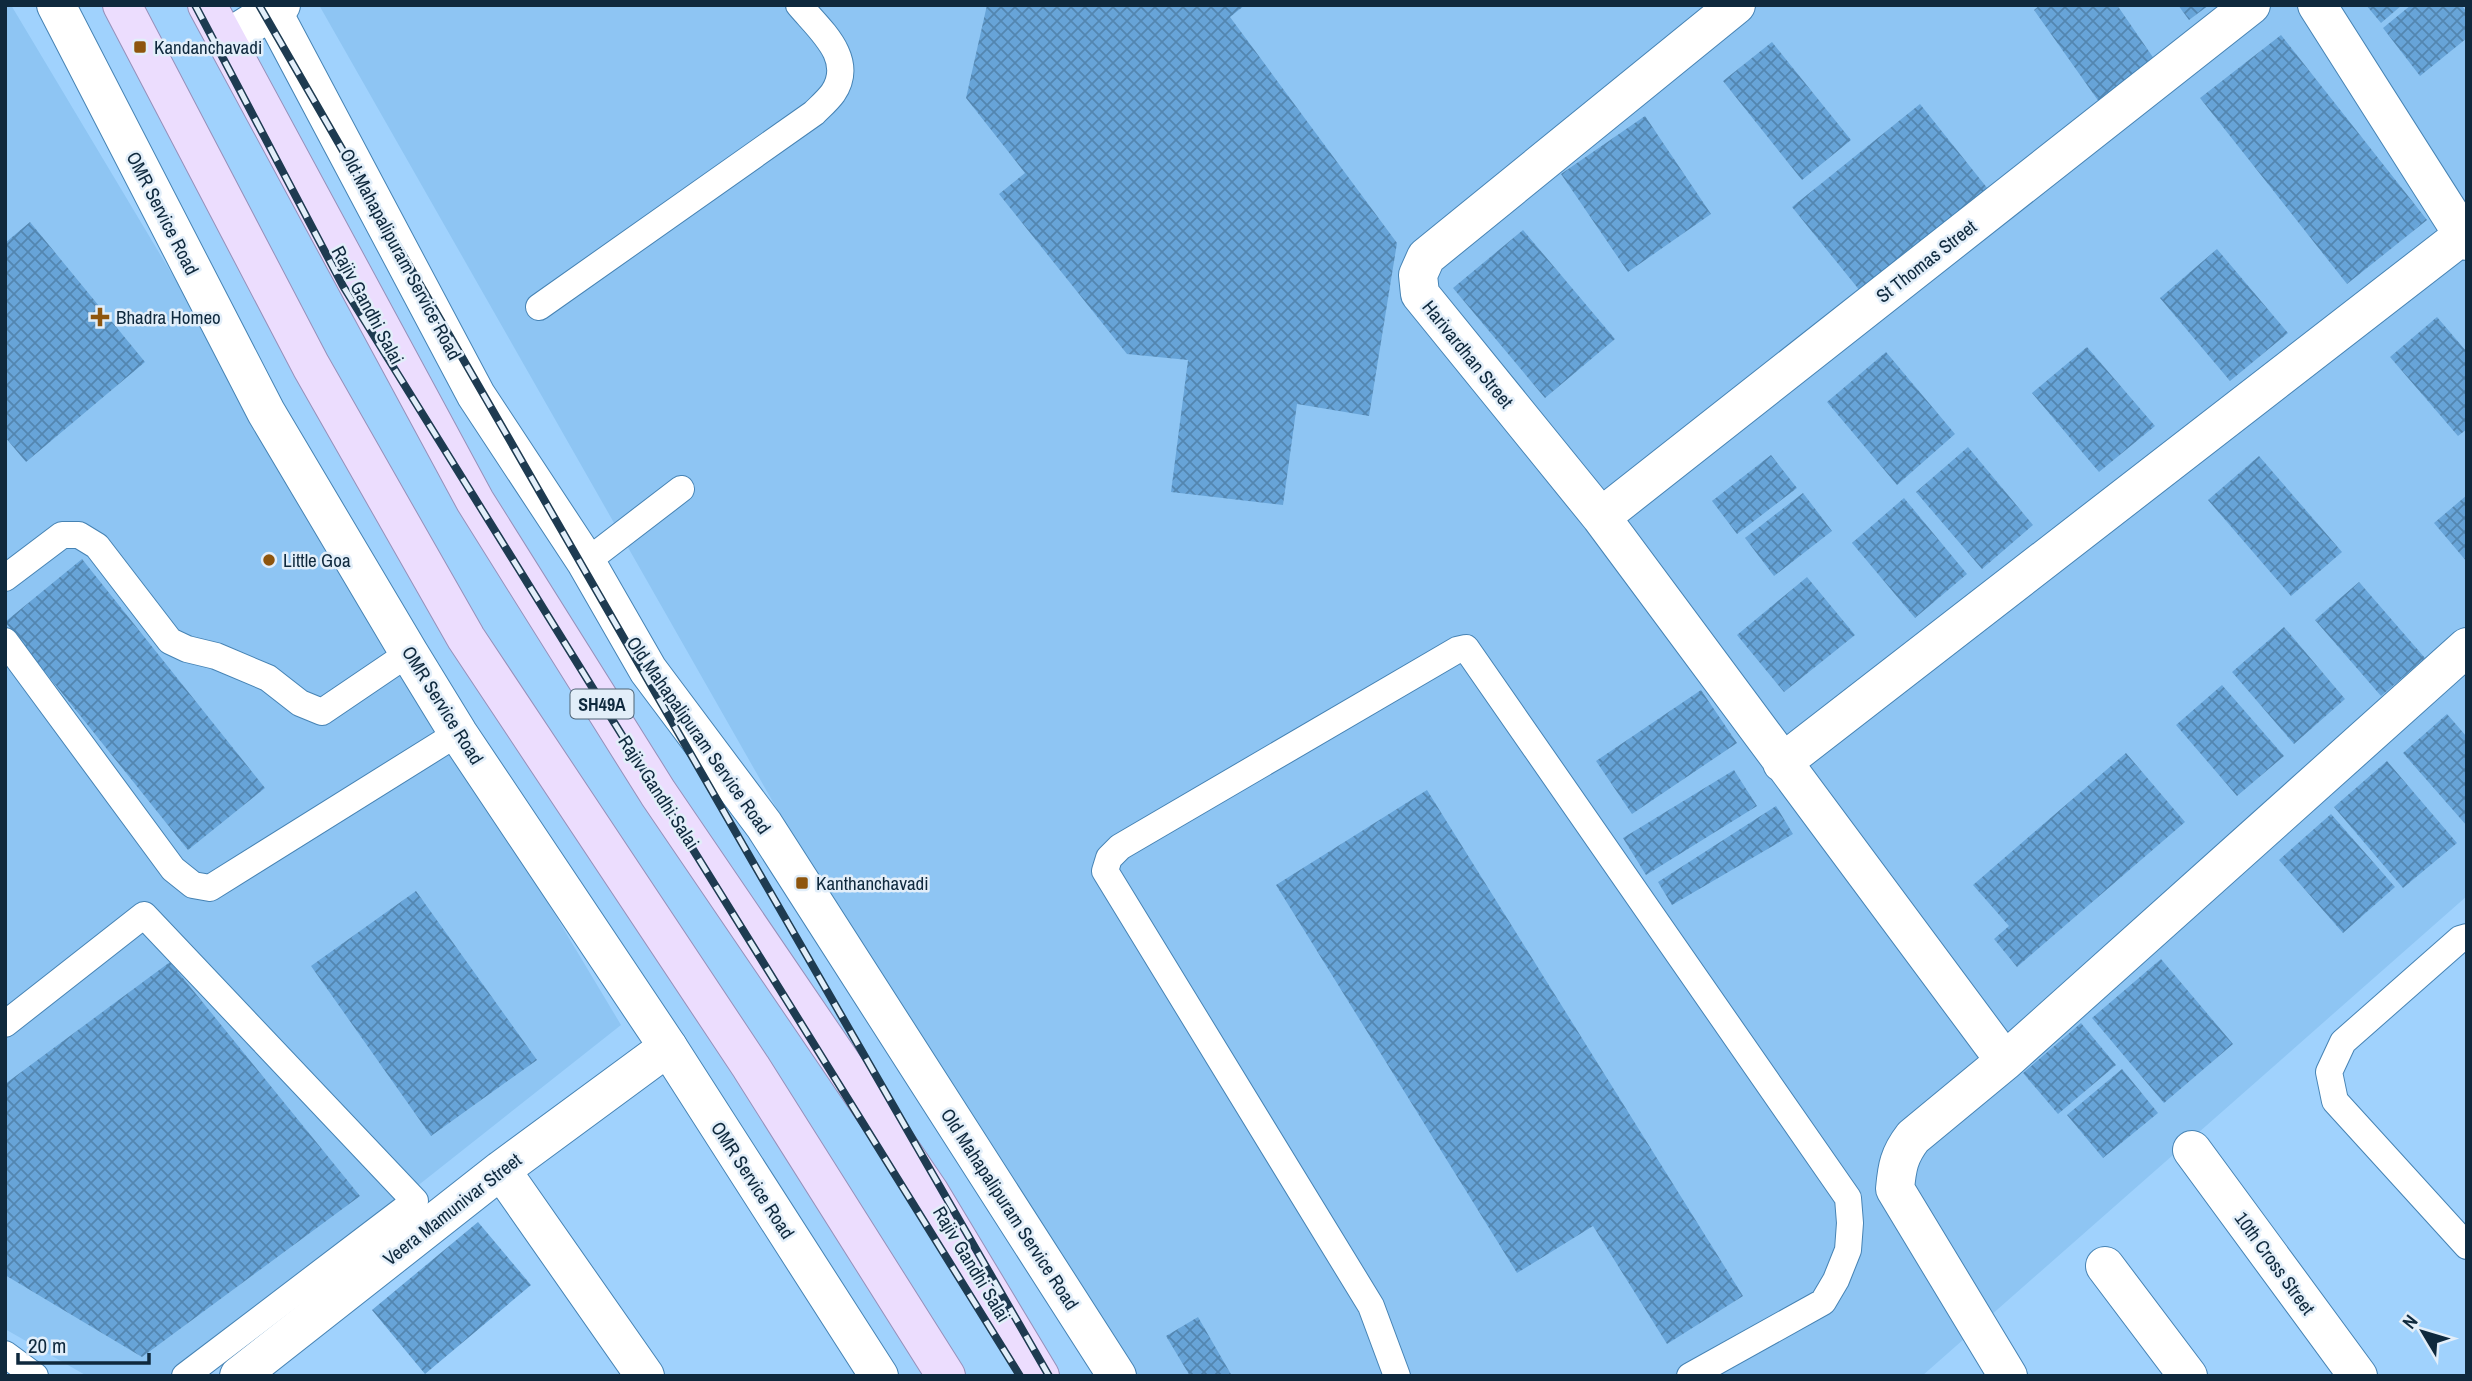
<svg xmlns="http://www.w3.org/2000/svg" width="2472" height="1381" viewBox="0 0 2472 1381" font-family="'Archivo Narrow',sans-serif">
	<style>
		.built { fill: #8ec5f3 }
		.building { fill: url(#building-cross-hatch) }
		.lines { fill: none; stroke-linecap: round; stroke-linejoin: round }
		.service-casing { stroke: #4683b4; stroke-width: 28 }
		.minor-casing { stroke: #4683b4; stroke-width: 40 }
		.tertiary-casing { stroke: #4683b4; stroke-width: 40 }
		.primary-casing { stroke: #9690ba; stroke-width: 40 }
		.service { stroke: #fff; stroke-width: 26 }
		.minor { stroke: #fff; stroke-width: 38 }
		.tertiary { stroke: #fff; stroke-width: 38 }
		.primary { stroke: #ecddfe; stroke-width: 38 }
		.rail-casing { stroke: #1e3b51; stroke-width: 8 }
		.rail { stroke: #e2eef9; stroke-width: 5; stroke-dasharray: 16; stroke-linecap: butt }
		.poi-dot { fill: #8e550d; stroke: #e2eef9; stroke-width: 2.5 }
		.labels { text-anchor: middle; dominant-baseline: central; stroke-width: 5; stroke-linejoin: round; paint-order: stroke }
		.shield { fill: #e2eef9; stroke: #4e6475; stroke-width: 2 }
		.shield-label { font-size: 18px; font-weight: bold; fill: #0f293d }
		.poi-label { font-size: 19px; fill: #0f293d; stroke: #e2eef9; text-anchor: start }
		.street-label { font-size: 19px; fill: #0f293d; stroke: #e2eef9 }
	</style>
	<defs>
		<pattern id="building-cross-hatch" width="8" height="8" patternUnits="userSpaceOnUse" patternTransform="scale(1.75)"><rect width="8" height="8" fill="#67a4d8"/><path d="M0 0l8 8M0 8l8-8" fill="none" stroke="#5386b0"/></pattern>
	</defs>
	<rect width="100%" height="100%" fill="#a0d2fd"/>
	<path class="built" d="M5,5h6l610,1020 -444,351h-90l-82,-47z
		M319,5h2148v891l-545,480h-822z"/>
	<path class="building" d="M987,5h258l-15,12 167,226 -28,173 -72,-12 -14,101 -112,-13 17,-132 -61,-6 -128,-160 26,-21 -59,-75z
		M2040,5h77l42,61 -57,40 -68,-96z
		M2178,5h31l-20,15z
		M2366,5h36l-21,18z
		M2411,5h50l6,7v26l-47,38 -37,-48z
		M2281,35l146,185 -80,64 -147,-186z
		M1772,42l79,98 -49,40 -79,-99z
		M1920,104l72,90 -127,103 -73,-90z
		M1645,116l66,98 -83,58 -67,-98z
		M30,222l115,140 -119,100 -21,-25v-194z
		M1523,230l92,109 -70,59 -92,-110z
		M2217,249l71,84 -58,48 -70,-83z
		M2437,317l30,35v77l-9,7 -68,-79z
		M2087,347l68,79 -56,46 -67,-79z
		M1886,352l69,82 -58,51 -70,-83z
		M1968,447l65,78 -51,44 -66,-77z
		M1771,455l26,33 -60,46 -25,-33z
		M2259,456l83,96 -51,44 -83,-96z
		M1803,493l29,38 -58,45 -29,-38z
		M2467,495v67l-33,-39z
		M1904,498l63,76 -52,44 -63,-75z
		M82,559l183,229 -77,62 -183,-228z
		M1807,577l48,58 -71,57 -47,-57z
		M2359,582l66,76 -44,38 -66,-76z
		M2284,627l61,72 -51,45 -62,-72z
		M2222,685l62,71 -47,40 -61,-71z
		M1701,690l36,53 -105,71 -36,-53z
		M2447,714l20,23v89l-64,-73z
		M2126,753l59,69 -168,145 -23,-28 15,-13 -36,-41z
		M2387,761l70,82 -54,45 -69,-81z
		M1734,770l23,36 -111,69 -23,-37z
		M1427,790l316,506 -76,48 -74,-118 -76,47 -241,-388z
		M1776,806l17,28 -121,71 -14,-23z
		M2331,814l64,73 -52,46 -64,-73z
		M416,891l121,169 -106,76 -120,-170z
		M2161,959l72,85 -69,59 -72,-85z
		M170,962l190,234 -218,161 -137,-82v-191z
		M2081,1023l35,42 -58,49 -35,-41z
		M2122,1069l36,44 -55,45 -36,-43z
		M478,1222l53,63 -106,89 -53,-64z
		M1198,1317l34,59h-42l-24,-40z"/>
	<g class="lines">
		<defs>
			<path id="service" d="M539,307l275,-194c6,-6 14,-13 19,-20 23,-34 -13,-63 -34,-88
				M586,562l95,-73
				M5,578l57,-43h17l18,11 73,95 17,8 29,7 52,22 32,25 22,9 87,-59
				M5,641l168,228 20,16 17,3 248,-155
				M2467,937l-7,2 -117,103 -14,30 6,29 132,145
				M5,1024l139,-109 271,286 -230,175
				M5,1354l30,22
				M1397,1376l-26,-70 -266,-435 4,-13 11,-11 337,-197 9,-2 382,550 2,25 -2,27 -12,30 -13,22 -133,74"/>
			<path id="minor" d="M1736,5l-310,252 -8,18 2,19 181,223 404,544
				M2317,5l150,236
				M225,40l56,-35
				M1601,517l650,-512
				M1782,763l685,-531
				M2192,1150l166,226
				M501,1170l144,206
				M2105,1266l83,110
				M239,1376l262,-206 167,-123
				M2008,1376l-113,-187c2,-22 4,-34 18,-52l92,-76 462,-414"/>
			<path id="tertiary" d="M56,5l210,407 143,241 49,80 210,314 211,329
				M269,5l207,390 110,167 62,108 116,155 353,551"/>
			<path id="primary" d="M122,5l189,361 155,272 285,429 195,309
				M207,5l268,496 183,292 272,400 110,183"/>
		</defs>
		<use href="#service" class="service-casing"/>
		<use href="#minor" class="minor-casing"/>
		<use href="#tertiary" class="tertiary-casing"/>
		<use href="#primary" class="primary-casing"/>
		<use href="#service" class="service"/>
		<use href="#minor" class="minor"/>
		<use href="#tertiary" class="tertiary"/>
		<use href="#primary" class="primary"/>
		<defs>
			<path id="rail" d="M195,5l148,281 677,1090
				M259,5l790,1371"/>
		</defs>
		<use href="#rail" class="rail-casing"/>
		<use href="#rail" class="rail"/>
	</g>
	<g class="poi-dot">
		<rect x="133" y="40" width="14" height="14" rx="3.5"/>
		<path d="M96.5 306.5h7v7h7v7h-7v7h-7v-7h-7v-7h7z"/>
		<circle cx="269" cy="560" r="7"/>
		<rect x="795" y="876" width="14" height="14" rx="3.5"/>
	</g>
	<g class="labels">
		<rect class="shield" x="570.5" y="689.5" width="63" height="29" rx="5"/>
		<g class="shield-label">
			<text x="602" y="704">SH49A</text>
		</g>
		<g class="poi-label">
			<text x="154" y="47">Kandanchavadi</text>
			<text x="116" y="317">Bhadra Homeo</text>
			<text x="283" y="560">Little Goa</text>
			<text x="816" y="883">Kanthanchavadi</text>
		</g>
		<g class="street-label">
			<text transform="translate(163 213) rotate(63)">OMR Service Road</text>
			<text transform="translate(401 254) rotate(62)">Old Mahapalipuram Service Road</text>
			<text transform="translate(1926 261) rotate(-38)">St Thomas Street</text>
			<text transform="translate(368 305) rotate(62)">Rajiv Gandhi Salai</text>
			<text transform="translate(1468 354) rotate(51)">Harivardhan Street</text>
			<text transform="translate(443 705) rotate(58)">OMR Service Road</text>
			<text transform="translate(699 735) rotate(55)">Old Mahapalipuram Service Road</text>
			<text transform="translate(659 792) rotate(57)">Rajiv Gandhi Salai</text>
			<text transform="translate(753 1180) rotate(57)">OMR Service Road</text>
			<text transform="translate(452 1209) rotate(-38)">Veera Mamunivar Street</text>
			<text transform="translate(1010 1209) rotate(57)">Old Mahapalipuram Service Road</text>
			<text transform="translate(2275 1263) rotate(54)">10th Cross Street</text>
			<text transform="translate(972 1264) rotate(59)">Rajiv Gandhi Salai</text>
		</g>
	</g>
	<rect width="2472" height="1381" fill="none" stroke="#0f293d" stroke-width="14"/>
	<g transform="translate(2423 1332) rotate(308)" stroke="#e2eef9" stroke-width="5" paint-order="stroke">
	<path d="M0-5L12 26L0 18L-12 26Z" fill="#0f293d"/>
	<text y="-10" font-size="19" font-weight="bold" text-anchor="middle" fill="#0f293d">N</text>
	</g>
	<path d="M18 1353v10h131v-10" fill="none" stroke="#0f293d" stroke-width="3.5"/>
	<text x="28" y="1353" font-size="21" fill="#0f293d" stroke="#e2eef9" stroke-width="5" paint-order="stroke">20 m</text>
</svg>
